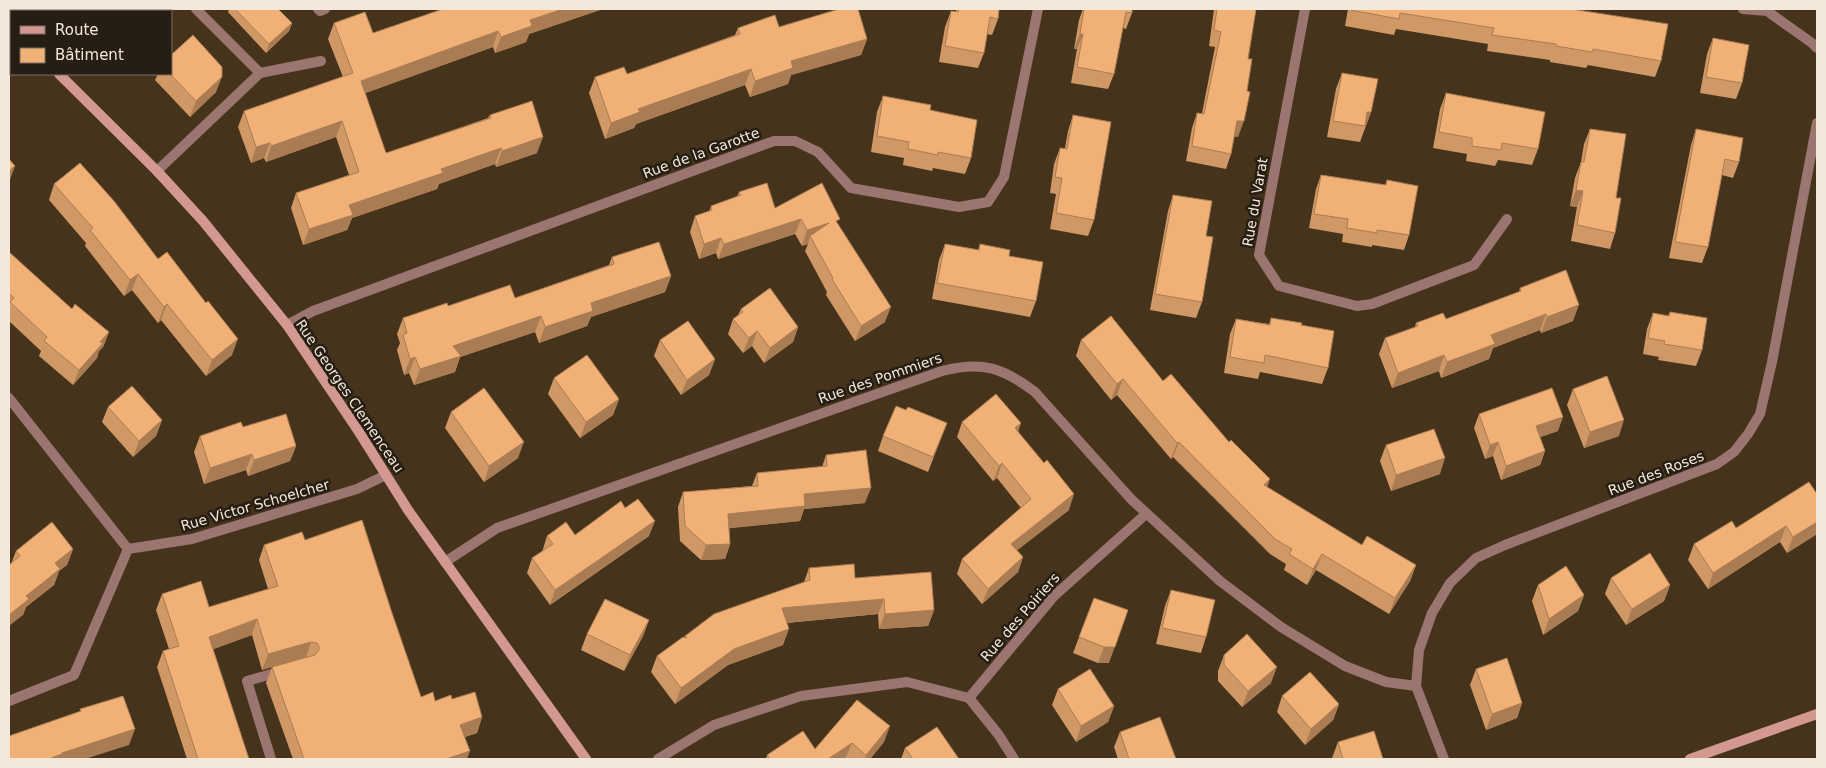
<svg xmlns="http://www.w3.org/2000/svg" width="1826" height="768" viewBox="0 0 1826 768" font-family="'DejaVu Sans',sans-serif">
	<style>
		.lines { fill: none; stroke-linecap: round; stroke-linejoin: round }
		.street { stroke: #9b7671; stroke-width: 10 }
		.secondary { stroke: #d39891; stroke-width: 10 }
		.wall { fill: #cf9865 }
		.shaded-wall { fill: #a97c53 }
		.building { fill: #f1b176; stroke: #a97c53 }
		.labels { text-anchor: middle; dominant-baseline: central; stroke-width: 5; stroke-linejoin: round; paint-order: stroke }
		.street-label { font-size: 14px; fill: #f4e8da; stroke: #261d13 }
	</style>
	<rect width="100%" height="100%" fill="#46331c"/>
	<g class="lines">
		<path class="street" d="M318,9l2,2 5,-2
			M1305,9l-46,246 20,31 78,20 15,-2 102,-39 33,-46
			M1743,9l24,2 45,32 5,5
			M260,73l61,-12
			M157,171l103,-98 -64,-64
			M287,325l26,-14 461,-170h21l23,11 33,36 108,19 29,-5 16,-25 34,-168
			M9,398l119,151 64,-10 165,-50 29,-14
			M445,562l52,-34 445,-157c40,-10 60,-4 93,21l96,107 89,82 61,46 64,39 41,16 30,4
			M969,698l85,-102 92,-82
			M9,701l65,-26 54,-126
			M271,759l-24,-78 35,-10
			M658,759l56,-34 87,-29 106,-14 62,16 29,36 16,25
			M1444,759l-28,-73 3,-36 13,-37 18,-30 26,-25 29,-13 212,-81 17,-12 14,-18 12,-20 12,-52 45,-239"/>
		<path class="secondary" d="M9,24l2,2
			M59,74l98,97 46,50 84,104 72,107 49,78 178,249
			M1690,759l127,-45"/>
	</g>
	<path class="wall" d="M87,9h72l-1,2h-68z
		M229,9h49l14,14 -3,8 -23,22 -38,-41z
		M443,9h160l-74,25 -3,8 -31,11 -2,-6 -128,46 21,60 102,-35 2,-3 47,38 -41,14 -1,-3 -56,20 -2,5 -85,29 -5,12 -44,15 -12,-37 5,-15 53,-18 -13,-38 -70,25 -2,-4 -13,5 -13,-36 6,-16 99,-34 -15,-38 6,-16 39,10z
		M956,9h43l-1,10 -6,16 -5,-1 -3,19 -6,15 -39,-6 6,-35 6,-16h5z
		M1083,9h49v4l-6,16 -3,-1 -9,46 -6,15 -37,-6 6,-34h-3l5,-29z
		M1214,9h42l-8,50 -10,78 -4,-1 -3,18 -5,15 -40,-8 6,-33 5,-15h5l13,-66 -6,-1z
		M1348,9h223l90,52 -6,16 -67,-12 -2,3 -36,-6v-2l-63,-9 1,-7 -92,-15 -2,6 -49,-9z
		M779,27l88,12 -6,16 -70,20 -3,9 -38,13 -5,-12 -109,39 -2,4 -29,11 -16,-46 6,-16 32,-3 108,-39 3,-7z
		M1713,38l29,45 -6,16 -36,-6 7,-39z
		M1342,73l29,39 -11,30 -33,-5 9,-48z
		M158,74h13l45,18 -26,25 -35,-37z
		M1446,93l92,56 -6,16 -34,-5 -3,6 -29,-5 1,-7 -34,-6 7,-39z
		M883,96l47,14 41,48 -6,16 -32,-6 -1,3 -29,-6 1,-7 -33,-6 6,-40z
		M1073,115l21,105 -6,16 -38,-7 6,-35 -6,-1 4,-29 6,-16h5l3,-17z
		M1590,129l26,69 -1,35 -5,16 -39,-8 6,-34 -7,-1 5,-28 6,-16 3,-18z
		M1696,129l43,33 -6,16 -11,-3 -14,72 -6,16 -33,-5 22,-113z
		M1321,175l64,10 2,-5 22,55 -5,15 -32,-5v2l-30,-5 1,-8 -34,-6 7,-39z
		M54,184l178,171 -26,21 -45,-56 -3,3 -26,-33 -8,6 -39,-50 1,-3 -37,-43z
		M739,192l36,16 63,16 47,98 -30,19 -29,-46 1,-3 -22,-41 3,-7 -6,2 -7,-12 -77,25 -2,-6 -17,6 -9,-27 5,-16 14,-4 2,-6 26,-9z
		M1173,195l33,41 -4,66 -6,16 -46,-8 18,-99z
		M945,244l33,6 2,-6 56,57 -6,16 -98,-18 7,-39z
		M9,252l63,57 37,23 -6,15 -4,4 -2,7 -24,27 -34,-29 2,-5 -32,-30z
		M612,257l59,19 -6,16 -74,25 -4,9 -48,17 -4,-11 -75,25 -5,15 -41,13 -5,-12 -5,2 -7,-25 3,-7 -3,-9 6,-16 45,-12 67,-8 94,-33z
		M1520,288l53,33 -32,12 -1,-3 -47,18 -4,11 -48,19 -2,-7 -47,17 -13,-34 6,-16 30,-11 1,-4 30,-4 73,-27z
		M741,309l57,18 -5,15 -29,21 -12,-17 -9,7 -15,-19 5,-15 5,-4z
		M1670,312l32,38 -6,16 -38,-6 1,-3 -16,-3 4,-25 6,-16 15,3z
		M1271,318l30,7 27,43 -6,16 -62,-12 -2,7 -34,-6 6,-39 6,-15 33,5z
		M660,340l55,19 -6,16 -28,20 -27,-39z
		M1081,340l82,41 104,106 95,58 54,20 -6,16 -21,33 -73,-44 -9,15 -23,-15 2,-6 -16,-10 -97,-97 -2,2 -54,-64 -6,5 -35,-44z
		M554,378l65,21 -6,16 -33,23 -32,-44z
		M1573,389l46,47 -35,12 -17,-43z
		M108,407l54,13 -6,16 -23,21 -31,-35z
		M906,410l41,13 -19,49 -50,-21 5,-15z
		M451,412l67,46 -34,24 -39,-54z
		M1479,414l79,17 -18,6 5,14 -5,14 -39,15 -8,-24 -8,3 -11,-31z
		M962,422l59,1 -3,8 51,79 -52,40 6,7 -5,15 -36,32 -25,-30 5,-15 59,-51 -24,-30 -4,3 -36,-44z
		M243,427l53,19 -6,15 -42,15 -2,-6 -42,14 -10,-32 6,-16z
		M1386,445l54,29 -49,17 -11,-30z
		M826,455l39,48 -61,6 -4,12 -71,7 1,16 -5,15 -24,1 -21,-19 -2,-34 5,-15 69,-6 5,-13 65,-6z
		M1817,494v40l-30,19 -7,-11 -72,47 -20,-29 6,-16 42,-16z
		M575,535l74,1 -99,69 -23,-32 5,-15 10,-6 5,-16z
		M305,540l87,73 29,84 14,4 17,-2 30,18 -5,16 -12,4 2,22h-174l-27,-76 6,-16 31,-9 -41,12 -10,-35 -39,14 36,110h-62l-30,-92 6,-16 6,-2 -13,-39 6,-16 47,13 59,-18 -9,-29 5,-15z
		M73,549l-6,16 -8,6 -5,14 -28,22 -3,8 -12,-51 5,-13z
		M809,568l46,10 79,32 -6,16 -49,3 -1,-15 -91,9 -4,22 -55,20 -53,39 -24,-32 6,-16 27,-19 1,-1 119,-54z
		M1611,578l59,7 -6,16 -38,24 -21,-31z
		M1538,585l46,10 -6,16 -35,24 -11,-34z
		M1171,590l35,47 -5,16 -45,-9 9,-38z
		M1094,598l15,65h-11l-25,-10z
		M649,620l-6,16 -19,35 -43,-21 6,-16z
		M1224,655l47,28 -29,24 -24,-26v-10z
		M1476,669l46,34 -5,15 -31,12 -16,-45z
		M1058,689l56,17 -6,16 -32,20 -24,-37z
		M1282,696l57,8 -6,16 -28,25 -28,-33z
		M857,700l27,42 -14,17h-104l1,-4 48,-6z
		M1120,732l56,27h-58l-4,-12z
		M1338,742l45,17h-50l-1,-1z
		M905,748l54,11h-58z"/>
	<path class="shaded-wall" d="M154,9h5l-1,2h-6z
		M563,9h40l-74,25 -3,8 -31,11 6,-16 29,-17z
		M292,23l-3,8 -23,22 3,-9z
		M498,31l-5,16 -138,50 6,-16z
		M1080,34h3l-6,15h-3z
		M867,39l-6,16 -70,20 -3,9 -38,13 5,-16 36,-20z
		M751,69l-6,16 -109,39 -2,4 -29,11 6,-16 27,-14z
		M222,77l-6,15 -26,25 6,-16z
		M1367,112h4l-6,16v-2z
		M342,121l-6,16 -70,25 5,-16z
		M1237,121h7l-6,16 -7,-1z
		M543,137l-6,16 -41,14 6,-16z
		M270,143l-6,15 -13,5 5,-16z
		M501,148l-6,16 -56,20 -2,5 -85,29 -5,12 -44,15 6,-16 40,-24 92,-36z
		M15,166l-6,16v-11z
		M1576,190l7,1 -6,16 -7,-1z
		M801,219l-6,15 -77,25 6,-15z
		M829,223l-19,13 -2,8 -6,2 5,-16z
		M721,238l-5,15 -17,6 5,-15z
		M138,274l-6,16 -8,6 6,-16z
		M671,276l-6,16 -74,25 -4,9 -48,17 6,-16 46,-24z
		M167,304l-6,16 -3,3 6,-16z
		M1579,305l-6,16 -32,12 6,-16z
		M891,307l-6,15 -30,19 6,-15z
		M1546,314l-6,16 -47,18 -4,11 -48,19 6,-16 44,-27z
		M541,316l-6,16 -75,25 -5,15 -41,13 6,-16 33,-23z
		M798,327l-5,15 -29,21 6,-15z
		M757,331l-5,15 -9,7 6,-15z
		M109,332l-6,15 -4,4 -2,7 -24,27 6,-15 21,-28z
		M238,339l-6,16 -26,21 6,-16z
		M1444,355l-5,16 -47,17 6,-15z
		M415,357l-6,16 -5,2 6,-16z
		M715,359l-6,16 -28,20 6,-15z
		M1123,379l-6,16 -6,5 6,-16z
		M619,399l-6,16 -33,23 6,-16z
		M1563,417l-5,14 -27,9 5,-14z
		M162,420l-6,16 -23,21 6,-16z
		M1624,420l-5,16 -35,12 6,-16z
		M1021,423l-5,15 -1,-10z
		M524,442l-6,16 -34,24 5,-16z
		M1179,442l-6,15 -2,2 6,-16z
		M1498,442l-5,14 -8,3 5,-14z
		M296,446l-6,15 -42,15 6,-16z
		M1545,451l-5,14 -39,15 5,-14z
		M252,454l-6,16 -42,14 6,-16z
		M1445,458l-5,16 -49,17 5,-16z
		M1002,463l-5,15 -4,3 6,-15z
		M1270,479l-5,16 -1,-10z
		M871,488l-6,15 -61,6 -4,12 -77,8 5,-15 76,-20z
		M1074,494l-5,16 -63,49 5,-15z
		M655,521l-6,15 -99,69 5,-15z
		M1817,522v12l-30,19 6,-16z
		M1786,526l-6,16 -72,47 5,-16z
		M730,544l-5,15 -24,1 5,-15z
		M73,549l-6,16 -8,6 -5,14 -28,22 -3,8 -14,11v-11l46,-52z
		M1322,554l-6,16 -9,15 6,-16z
		M1023,557l-5,15 -36,32 6,-15z
		M1416,565l-6,16 -21,33 6,-16z
		M1670,585l-6,16 -38,24 6,-16z
		M1584,595l-6,16 -35,24 6,-16z
		M884,599l-6,15 -102,10 6,-16z
		M934,610l-6,16 -49,3 6,-15z
		M1128,610l-19,53h-11l6,-16z
		M257,619l-5,16 -49,18 6,-16z
		M649,620l-6,16 -19,35 6,-16z
		M789,629l-6,16 -55,20 -53,39 6,-16 53,-39z
		M311,642l-5,15 -44,13 6,-16z
		M1277,667l-6,16 -29,24 6,-16z
		M1522,703l-5,15 -31,12 6,-16z
		M1339,704l-6,16 -28,25 6,-16z
		M1114,706l-6,16 -32,20 5,-16z
		M482,717l-5,16 -22,7 5,-15z
		M890,726l-6,16 -14,17h-5l1,-4z
		M135,729l-6,16 -44,14h-36l13,-6z
		M852,743l-7,16h-17z
		M470,751l-3,8h-21z"/>
	<path class="building" d="M108,9h46l-2,2h-42z
		M235,9h43l14,14 -23,21z
		M443,9h120l-33,11 2,6 -31,11 -3,-6 -137,50 25,72 105,-35 -1,-3 42,-14 11,36 -41,14 -1,-3 -60,21 2,4 -94,32 4,10 -44,14 -13,-36 63,-21 -17,-51 -71,25 -1,-3 -14,4 -12,-36 109,-38 -19,-50 31,-11 8,21z
		M839,9h19l9,30 -76,22 2,7 -38,13 -4,-12 -113,40 2,3 -29,11 -16,-46 29,-10 3,7 113,-40 -2,-6 37,-13 4,12z
		M959,9h40l-1,10 -8,-2 -6,36 -39,-7 6,-35 7,1z
		M1084,9h48v4l-6,-1 -12,62 -37,-7 6,-33h-3z
		M1217,9h39l-8,50h4l-5,32 3,1 -6,29h-7l-6,33 -39,-8 5,-33 7,1 17,-82 -7,-2z
		M1351,9h220l97,15 -7,37 -68,-12 -1,3 -36,-6v-2l-64,-9 2,-7 -94,-15 -1,6 -48,-9z
		M193,35l29,32v10l-26,24 -26,-27h1v-19z
		M1713,38l36,7 -7,38 -36,-6z
		M1342,73l36,6 -7,33h-4l-2,14 -32,-5z
		M1446,93l99,19 -7,37 -36,-6 -1,7 -29,-4v-8l-33,-6z
		M883,96l48,9 -1,5 47,10 -6,38 -33,-6v3l-30,-6 1,-7 -32,-6z
		M1073,115l38,7 -17,98 -38,-7 6,-35 -7,-1 5,-29 7,1z
		M1590,129l36,5 -10,64h5l-6,35 -38,-8 6,-34 -7,-1 5,-28h3z
		M1696,129l47,9 -4,24 -14,-3 -17,88 -33,-5z
		M9,159l6,7 -6,5z
		M80,163l34,38 44,58 9,-7 39,51 2,-2 30,38 -26,21 -45,-56 -3,3 -26,-33 -8,6 -40,-50 3,-2 -39,-44z
		M1321,175l65,10 1,-5 31,6 -9,49 -32,-5v3l-30,-5 1,-9 -34,-5z
		M767,183l8,25 47,-25 18,36 -4,2 55,86 -30,19 -29,-47 1,-1 -23,-42 19,-13 -22,7 -6,-11 -77,25 -3,-6 -17,6 -9,-28 17,-6 -1,-4 30,-11 -2,-3z
		M1173,195l39,6 -6,35 7,1 -11,65 -47,-8z
		M659,242l12,34 -80,27 2,8 -48,16 -4,-11 -88,30 8,10 -41,13 -5,-12 -5,2 -7,-24 4,-2 -4,-15 44,-15 1,3 62,-21 5,13 99,-34 -2,-7z
		M945,244l34,6 1,-6 30,6 -1,6 34,6 -7,39 -99,-18z
		M9,252l63,57 3,-5 34,28 -9,10 3,1 -24,27 -35,-29 3,-4 -37,-35 4,-4 -5,-5z
		M1566,270l13,35 -32,12 -1,-3 -55,21 4,9 -48,18 -3,-7 -46,18 -13,-35 33,-12 -2,-3 27,-10 3,6 75,-28 -1,-3z
		M770,288l28,39 -28,21 -13,-17 -8,7 -16,-19 10,-7 -2,-3z
		M1670,312l37,6 -5,32 -38,-6 1,-3 -17,-3 5,-25 16,3z
		M1111,316l52,65 8,-7 58,68 2,-2 39,39 -6,6 98,60 5,-9 49,29 -21,33 -73,-44 -9,15 -24,-15 3,-5 -17,-10 -96,-97 -2,1 -54,-64 -6,5 -36,-44z
		M1271,318l31,5 -1,2 33,6 -6,37 -63,-13 -1,8 -34,-6 6,-38 34,6z
		M688,321l27,38 -28,21 -27,-40z
		M587,355l32,44 -33,23 -32,-44z
		M1607,376l17,44 -34,12 -17,-43z
		M132,386l30,34 -23,21 -31,-34z
		M484,388l40,54 -35,24 -38,-54z
		M1552,388l11,29 -27,9 9,25 -39,15 -8,-24 -8,3 -11,-31z
		M996,394l25,29 -6,5 29,35 3,-3 27,34 -63,50 12,13 -35,32 -26,-30 69,-60 -29,-36 -3,3 -37,-44z
		M896,406l10,4 2,-3 39,16 -14,34 -50,-21z
		M286,414l10,32 -42,14 -2,-6 -42,14 -10,-32 41,-14 2,5z
		M1434,429l11,29 -49,17 -10,-30z
		M866,450l5,38 -67,6 1,12 -77,8 2,30 -24,1 -21,-19 -2,-34 75,-6 -1,-13 70,-7 -1,-11z
		M1809,482l8,12v28l-24,15 -7,-11 -73,47 -19,-29 38,-23 4,7z
		M638,499l17,22 -100,69 -23,-32 21,-14 -6,-8 19,-14 9,13 46,-34 4,7z
		M362,520l30,93 29,84 12,-5 2,9 16,-6 1,4 23,-7 7,25 -22,8 10,26 -24,8h-142l-32,-92 43,-12 4,-5v-4l-2,-3 -6,-1 -43,12 -11,-35 -48,18 40,122h-51l-35,-108 16,-5 -17,-52 39,-13 8,26 69,-21 -14,-41 38,-13 3,8z
		M52,522l21,27 -18,14 5,6 -34,27 3,3 -20,16v-50l11,-9 -4,-5z
		M1650,553l20,32 -38,24 -21,-31z
		M854,564l1,14 76,-6 3,38 -49,4 -1,-15 -102,9 7,21 -55,20 -53,39 -24,-32 26,-19 4,1 -2,-2 29,-22 96,-34 -1,-12z
		M1566,566l18,29 -35,24 -11,-34z
		M1171,590l44,10 -9,37 -44,-9z
		M1094,598l34,12 -13,37h-11l-25,-10z
		M605,599l44,21 -19,35 -43,-21z
		M1247,634l30,33 -29,24 -24,-26v-10z
		M1507,658l15,45 -30,11 -16,-45z
		M1090,669l24,37 -33,20 -23,-37z
		M1310,672l29,32 -28,25 -29,-33z
		M123,696l12,33 -73,24v1l-13,5h-40v-23l72,-25 -1,-2z
		M857,700l33,26 -24,29 -14,-12 -24,16h-58l-3,-4 36,-24 12,18z
		M1160,717l16,42h-47l-9,-27z
		M937,727l22,32h-46l-8,-11z
		M1374,731l9,28h-40l-5,-17z"/>
	<g class="labels">
		<g class="street-label">
			<text transform="translate(701 153) rotate(-20)">Rue de la Garotte</text>
			<text transform="translate(1255 202) rotate(-80)">Rue du Varat</text>
			<text transform="translate(880 378) rotate(-19)">Rue des Pommiers</text>
			<text transform="translate(350 396) rotate(56)">Rue Georges Clemenceau</text>
			<text transform="translate(1656 473) rotate(-21)">Rue des Roses</text>
			<text transform="translate(255 505) rotate(-16)">Rue Victor Schoelcher</text>
			<text transform="translate(1020 617) rotate(-49)">Rue des Poiriers</text>
		</g>
	</g>
	<rect width="1826" height="768" fill="none" stroke="#f4e8da" stroke-width="20"/>
	<rect x="10" y="10" width="162" height="65" fill="#261d13" stroke="#786e63"/>
	<rect x="20" y="26" width="25" height="8" fill="#d39891" stroke="#786e63"/>
	<text x="55" y="35" font-size="15" fill="#f4e8da">Route</text>
	<rect x="20" y="48" width="25" height="15" fill="#f1b176" stroke="#786e63"/>
	<text x="55" y="60" font-size="15" fill="#f4e8da">Bâtiment</text>
</svg>
